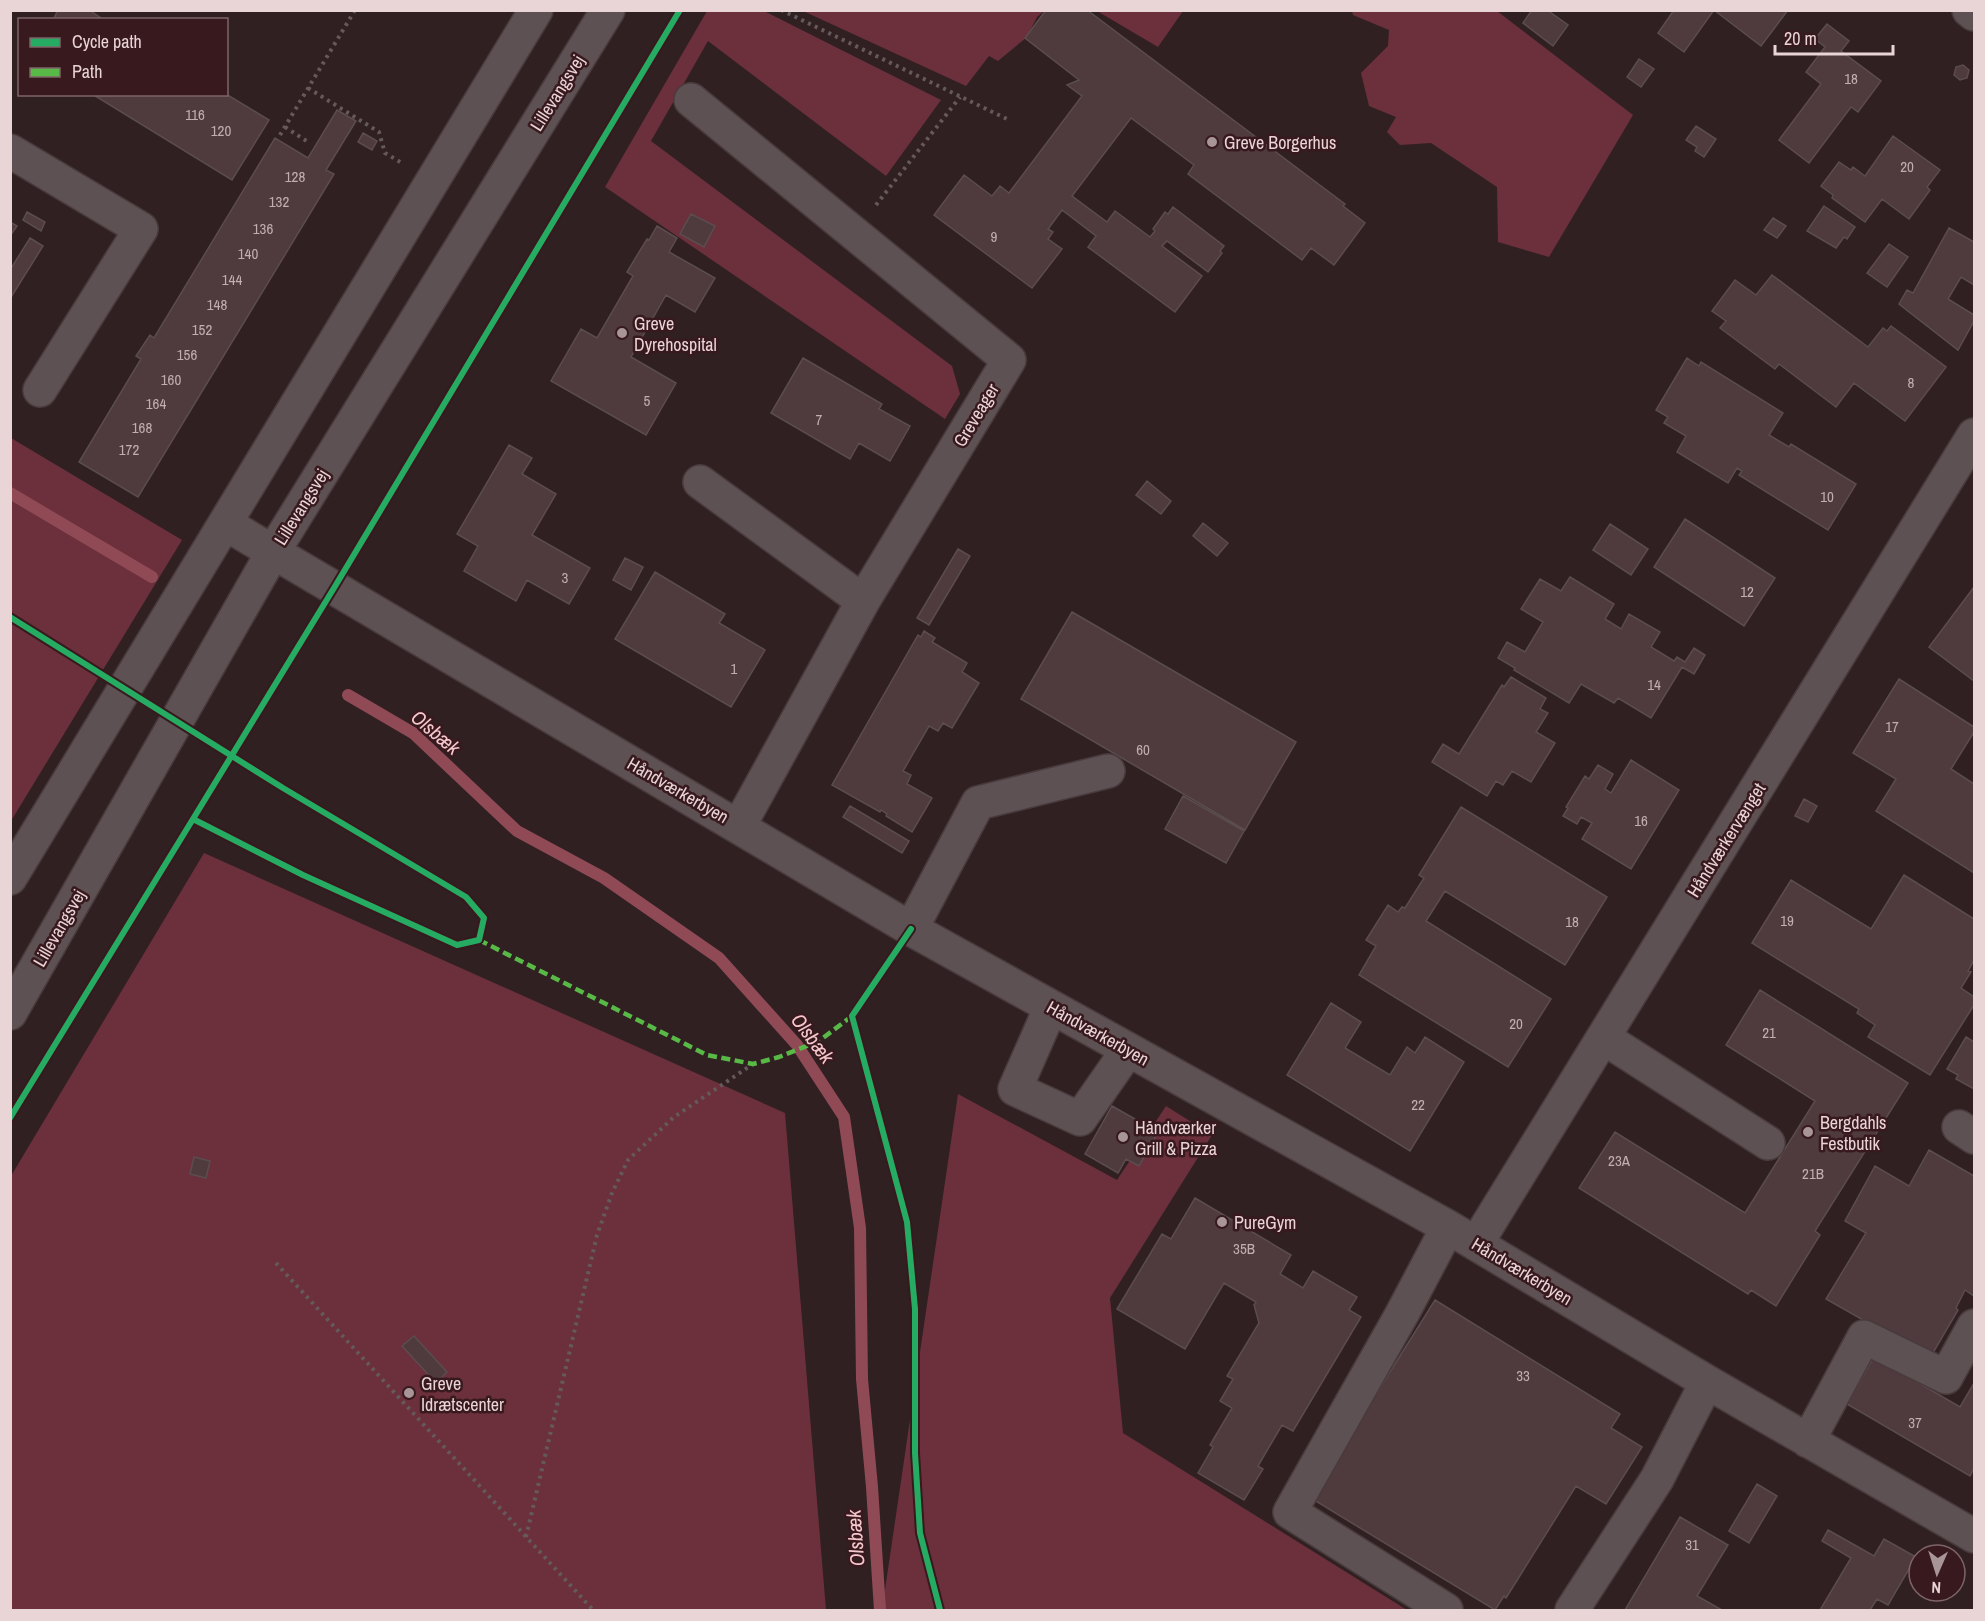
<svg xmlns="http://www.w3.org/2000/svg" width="1985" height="1621" viewBox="0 0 1985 1621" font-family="'Archivo Narrow',sans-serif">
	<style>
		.green { fill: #6b303b }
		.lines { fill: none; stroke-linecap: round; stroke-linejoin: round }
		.stream { stroke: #904a56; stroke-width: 12 }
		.building { fill: #4f3a3e; stroke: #5b4d4f; stroke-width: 1.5 }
		.minor-casing { stroke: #493b3d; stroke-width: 36 }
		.path { stroke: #65595b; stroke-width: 4; stroke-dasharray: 3 4.5; stroke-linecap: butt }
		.minor { stroke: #5e5153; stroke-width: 33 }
		.quiet { stroke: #58b947; stroke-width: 4.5; stroke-dasharray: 9 4.5; stroke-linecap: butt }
		.cycleway-casing { stroke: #37191e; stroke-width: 10 }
		.cycleway { stroke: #26ab63; stroke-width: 6 }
		.poi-dot { fill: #a89597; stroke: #37191e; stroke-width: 2 }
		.labels { text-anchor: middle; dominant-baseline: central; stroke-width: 5; stroke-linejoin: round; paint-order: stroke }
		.number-label { font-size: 15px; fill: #c2aeb0 }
		.street-label { font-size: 18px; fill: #e9d4d6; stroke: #37191e }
		.poi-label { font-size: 18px; fill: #e9d4d6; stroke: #37191e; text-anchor: start }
		.water-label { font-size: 20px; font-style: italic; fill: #f6c8ce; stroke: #37191e }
	</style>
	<rect width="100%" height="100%" fill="#302022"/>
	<path class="green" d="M707,11h57l177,89 -55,76 -178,-135 -57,100 301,225 8,28 -15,25 -340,-232z
		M803,11h241l-7,6 -10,20 -29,24 -9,-5 -23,30z
		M1097,11h86l-25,36z
		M1352,11h145l136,104 -84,142 -51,-15 -1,-55 -66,-44 -31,2 -13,-13 9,-15 -27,-11 -8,-33 27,-27 1,-16 -36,-15z
		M11,438l171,102 -171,281z
		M204,853l581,260 41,497h-815v-434z
		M958,1094l159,86 49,-74 46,29 -102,163 13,135 284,177h-525z"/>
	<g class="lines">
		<path class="stream" d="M10,493l142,84
			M348,695l65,38 104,98 87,47 115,80 78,87 47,72 16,111 2,151 10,108 8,123"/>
	</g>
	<path class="building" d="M58,10h31l15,10h-51z
		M1046,10h41l258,194 -2,2 22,17 -31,42 -23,-17 -9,12 -114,-86 6,-9 -63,-47 -59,78 35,26 8,-11 35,26 5,-6 -2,-2 12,-17 3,2 5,-7 51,39 -4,5 2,2 -14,19 -41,-31 -5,5 40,30 -27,36 -87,-65 8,-11 -34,-26 -14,19 5,3 -5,7 14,10 -30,39 -98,-73 30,-40 28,21 8,-10 9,7 73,-97 -15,-11 12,-5 -54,-42z
		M1532,10h15l21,15 -15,21 -30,-23z
		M1674,10h40l-30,42 -26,-19z
		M1714,10h74l-27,36z
		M1827,24l22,17 -8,10 40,30 -23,31 -7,-5 -42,56 -30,-23 42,-56 -15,-12 19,-25 -10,-8z
		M1639,59l15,10 -13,18 -14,-10z
		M1963,65l6,5 -2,8 -7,2 -6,-5 2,-8z
		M92,94h134l43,26 -37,60z
		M337,110l19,11 -30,49 8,4 -196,323 -59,-35 62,-103 -5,-3 14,-21 4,3 121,-200 33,20z
		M1696,126l20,13 -12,18 -9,-6 2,-4 -11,-7z
		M363,133l14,8 -5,9 -14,-8z
		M1893,136l47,34 -13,17 3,3 -21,29 -27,-20 -17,23 -33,-24 1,-3 -12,-9 18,-24 12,8 2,-3 12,9z
		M1824,206l31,21 -8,12 -3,-2 -8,11 -29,-17z
		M27,212l18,10 -4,9 -18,-11z
		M691,214l24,12 -11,21 -24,-13z
		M1773,218l13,8 -9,12 -13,-8z
		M10,222l7,4 -7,10z
		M657,226l20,12 -8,14 46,26 -20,34 -29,-17 -35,62 45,26 -30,52 -95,-54 30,-52 16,9 36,-62 -6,-4 20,-33 2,1z
		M1949,228l25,14v43l-13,-8 -13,22 26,16v6l-16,29 -59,-46 8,-14 6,3z
		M30,238l13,8 -33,53v-29z
		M1889,244l19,13 -21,30 -20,-14z
		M1772,275l96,72 15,-19 4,3 4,-5 55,41 -41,54 -51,-38 -18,24 -57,-43 -4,5 -55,-41 6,-7 -14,-10 23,-31 21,15z
		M803,358l79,46 -3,5 31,17 -20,35 -31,-18 -9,16 -79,-46z
		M1687,358l12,8 2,-4 82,51 -14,22 20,12 2,-3 65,40 -28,46 -89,-55 3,-4 -5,-3 -9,15 -51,-31 9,-16 -22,-13 4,-6 -12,-7z
		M509,445l23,13 -10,16 34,20 -24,41 58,33 -21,36 -42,-24 -11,21 -52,-30 14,-25 -21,-12z
		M1147,481l24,20 -10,13 -25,-19z
		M1685,519l90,59 -31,48 -90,-59z
		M1203,523l25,20 -11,13 -24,-20z
		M1610,524l38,25 -17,26 -38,-25z
		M958,549l12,7 -41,69 -12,-7z
		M625,558l18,9 -12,23 -18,-10z
		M655,572l70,42 -6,9 46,27 -34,57 -116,-68z
		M1570,577l44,27 -9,15 16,10 8,-15 31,18 -9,15 23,14 3,-4 8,5 9,-14 11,7 -11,19 -12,-7 -31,51 -33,-20 -4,5 -33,-19 -12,19 -55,-33 1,-2 -17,-10 9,-16 18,10 18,-30 -22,-13 19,-30 21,12z
		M1974,587v94l-45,-34z
		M1072,612l224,130 -51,88 -224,-131z
		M924,631l11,7 -3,4 35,21 -5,9 17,11 -27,45 -9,-5 -5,8 -9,-5 -26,45 8,4 -4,9 25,14 -20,34 -26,-16 1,-2 -6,-4 -1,2 -48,-27 86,-150 3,2z
		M1511,677l35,21 -6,11 8,4 -12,19 19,11 -24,39 -19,-11 -9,14 -7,-4 -9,15 -55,-34 11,-18 16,10 43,-69 2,2z
		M1899,679l75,48v5l-23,37 23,15v89l-98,-62 20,-32 -43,-26z
		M1631,760l48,30 -48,79 -49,-30 10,-16 -11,-6 -4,7 -14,-8 5,-8 -2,-1 19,-31 4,3 9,-14 15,9 -8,15 6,4z
		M1183,796l61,35 -18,32 -61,-34z
		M1804,799l13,7 -9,16 -13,-6z
		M850,806l59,35 -7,12 -59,-36z
		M1461,807l146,90 -42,68 -120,-74 -19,30 125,78 -43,68 -149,-92 17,-29 -10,-6 22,-35 10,7 4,-5 3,1 19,-30 -5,-3z
		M1904,875l70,44v41l-6,11 3,1 -10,16 13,9v8l-44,70 -62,-38 7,-12 -18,-12 2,-4 -107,-66 39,-63 80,49z
		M1760,990l148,93 -93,148 5,4 -44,71 -25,-16 -3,4 -169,-106 36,-56 130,81 70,-112 -89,-56z
		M1331,1003l30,19 -16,26 45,27 17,-28 8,6 10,-16 39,25 -54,89 -123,-76z
		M1966,1037l8,5v47l-18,-10 2,-4 -11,-6z
		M1112,1106l46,26 -19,34 -13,-7 -8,14 -33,-19z
		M1929,1150l45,26v120l-9,-6 -9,18 2,2 -28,48 -104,-59 40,-66 -21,-12 30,-55 34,20z
		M194,1157l16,4 -4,17 -16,-4z
		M1195,1198l96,57 -11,19 23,14 10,-17 44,26 -8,13 12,7 -68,114 -11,-6 -24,41 5,3 -19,31 -46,-27 15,-26 -3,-2 22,-37 -12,-7 13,-22 -6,-3 32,-53 -5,-18 2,-3 -32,-19 -39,66 -68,-40 45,-75 9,5z
		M1435,1300l185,114 -9,14 31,19 -36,57 -30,-18 -70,112 -2,-2 -9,14 -181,-110 7,-18z
		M414,1336l33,36 -11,11 -34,-37z
		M1874,1357l86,50 14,-24v85l-4,8 -123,-72z
		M1757,1484l20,12 -28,47 -20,-12z
		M1680,1517l48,28 -31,51 25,14h-97z
		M1828,1530l46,26 10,-17 32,18 -28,48 -11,-6 -7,11h-50l31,-52 -29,-17z"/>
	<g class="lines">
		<defs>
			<path id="minor" d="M1969,10l5,4
				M691,100l318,260 -146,241 -124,225
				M10,151l131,78 -101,161
				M700,482l163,119
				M226,524l685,405 537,298 259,155 267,154
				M10,878l526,-868
				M911,929l67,-126 130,-32
				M1051,1007l-36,82 65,30 48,-69
				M10,1013l263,-461 335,-542
				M1604,1038l164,105
				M1959,1127l15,10
				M1476,1244l498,-809
				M1808,1441l56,-104 82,40 28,-51
				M1446,1610l-156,-98 112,-198 46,-87
				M1572,1610l85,-131 50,-97"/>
		</defs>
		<use href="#minor" class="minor-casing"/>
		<path class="path" d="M781,10l226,109
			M308,88l71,44 6,21 17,10
			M285,127l23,15
			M280,135l75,-125
			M876,205l84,-108
			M276,1263l317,347
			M526,1537l71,-302 15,-42 16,-33 46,-43 79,-53"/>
		<use href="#minor" class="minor"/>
		<path class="quiet" d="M479,940l228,115 46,9 26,-7 40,-16 33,-25"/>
		<defs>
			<path id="cycleway" d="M10,617l273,171 183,109 18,21 -5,22 -22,5 -154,-70 -110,-56 -183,299
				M193,819l141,-231 346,-578
				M911,929l-59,87 55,206 8,87v144l5,80 20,77"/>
		</defs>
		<use href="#cycleway" class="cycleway-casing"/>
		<use href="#cycleway" class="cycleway"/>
	</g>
	<g class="poi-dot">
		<circle cx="1212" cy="142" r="6"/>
		<circle cx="622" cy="333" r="6"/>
		<circle cx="1808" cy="1132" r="6"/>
		<circle cx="1123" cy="1137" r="6"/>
		<circle cx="1222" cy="1222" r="6"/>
		<circle cx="409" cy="1393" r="6"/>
	</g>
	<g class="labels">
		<g class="number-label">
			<text x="1851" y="78">18</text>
			<text x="195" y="114">116</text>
			<text x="221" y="130">120</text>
			<text x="1907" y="166">20</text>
			<text x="295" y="176">128</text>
			<text x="279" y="201">132</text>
			<text x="263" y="228">136</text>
			<text x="994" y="236">9</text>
			<text x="248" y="253">140</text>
			<text x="232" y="279">144</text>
			<text x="217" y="304">148</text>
			<text x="202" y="329">152</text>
			<text x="187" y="354">156</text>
			<text x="171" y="379">160</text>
			<text x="1911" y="382">8</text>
			<text x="647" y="400">5</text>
			<text x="156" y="403">164</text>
			<text x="819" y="419">7</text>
			<text x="142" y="427">168</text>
			<text x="129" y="449">172</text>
			<text x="1827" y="496">10</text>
			<text x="565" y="577">3</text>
			<text x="1747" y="591">12</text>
			<text x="734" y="668">1</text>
			<text x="1654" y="684">14</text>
			<text x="1892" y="726">17</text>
			<text x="1143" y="749">60</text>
			<text x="1641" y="820">16</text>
			<text x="1787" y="920">19</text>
			<text x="1572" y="921">18</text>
			<text x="1516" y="1023">20</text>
			<text x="1769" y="1032">21</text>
			<text x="1418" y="1104">22</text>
			<text x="1619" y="1160">23A</text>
			<text x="1813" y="1173">21B</text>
			<text x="1244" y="1248">35B</text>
			<text x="1523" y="1375">33</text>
			<text x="1915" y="1422">37</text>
			<text x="1692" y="1544">31</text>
		</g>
		<g class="street-label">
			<text transform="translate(557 93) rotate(-58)">Lillevangsvej</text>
			<text transform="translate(976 415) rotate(-59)">Greveager</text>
			<text transform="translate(301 507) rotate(-58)">Lillevangsvej</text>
			<text transform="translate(678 790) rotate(30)">Håndværkerbyen</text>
			<text transform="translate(1726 840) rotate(-58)">Håndværkervænget</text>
			<text transform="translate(59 928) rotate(-60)">Lillevangsvej</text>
			<text transform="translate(1098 1033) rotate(29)">Håndværkerbyen</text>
			<text transform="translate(1522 1271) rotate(31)">Håndværkerbyen</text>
		</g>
		<g class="poi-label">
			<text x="1224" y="142">Greve Borgerhus</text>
			<text x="634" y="323">Greve<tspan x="634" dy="21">Dyrehospital</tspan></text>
			<text x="1820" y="1122">Bergdahls<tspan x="1820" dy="21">Festbutik</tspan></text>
			<text x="1135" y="1127">Håndværker<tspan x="1135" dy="21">Grill &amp; Pizza</tspan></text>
			<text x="1234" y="1222">PureGym</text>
			<text x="421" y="1383">Greve<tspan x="421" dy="21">Idrætscenter</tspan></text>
		</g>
		<g class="water-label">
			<text transform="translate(436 732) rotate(40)">Olsbæk</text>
			<text transform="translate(813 1038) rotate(53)">Olsbæk</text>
			<text transform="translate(855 1538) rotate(-94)">Olsbæk</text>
		</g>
	</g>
	<rect width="1985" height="1621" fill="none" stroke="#e9d4d6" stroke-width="24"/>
	<rect x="18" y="18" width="210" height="78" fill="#37191e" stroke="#7e6468" stroke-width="1.5"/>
	<rect x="30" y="38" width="30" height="9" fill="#26ab63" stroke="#7e6468" stroke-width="1.5"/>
	<text x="72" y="48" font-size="18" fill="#e9d4d6">Cycle path</text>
	<rect x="30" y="68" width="30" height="9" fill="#58b947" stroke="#7e6468" stroke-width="1.5"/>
	<text x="72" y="78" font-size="18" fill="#e9d4d6">Path</text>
	<g transform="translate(1937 1573) rotate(183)"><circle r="28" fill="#37191e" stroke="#7e6468" stroke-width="1.5"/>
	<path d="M0-4.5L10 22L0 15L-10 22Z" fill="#a89597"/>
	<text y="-9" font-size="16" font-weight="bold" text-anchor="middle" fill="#e9d4d6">N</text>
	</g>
	<path d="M1775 45v9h118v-9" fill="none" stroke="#e9d4d6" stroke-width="3"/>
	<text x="1784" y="45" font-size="18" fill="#e9d4d6" stroke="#37191e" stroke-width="4.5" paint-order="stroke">20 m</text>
</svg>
